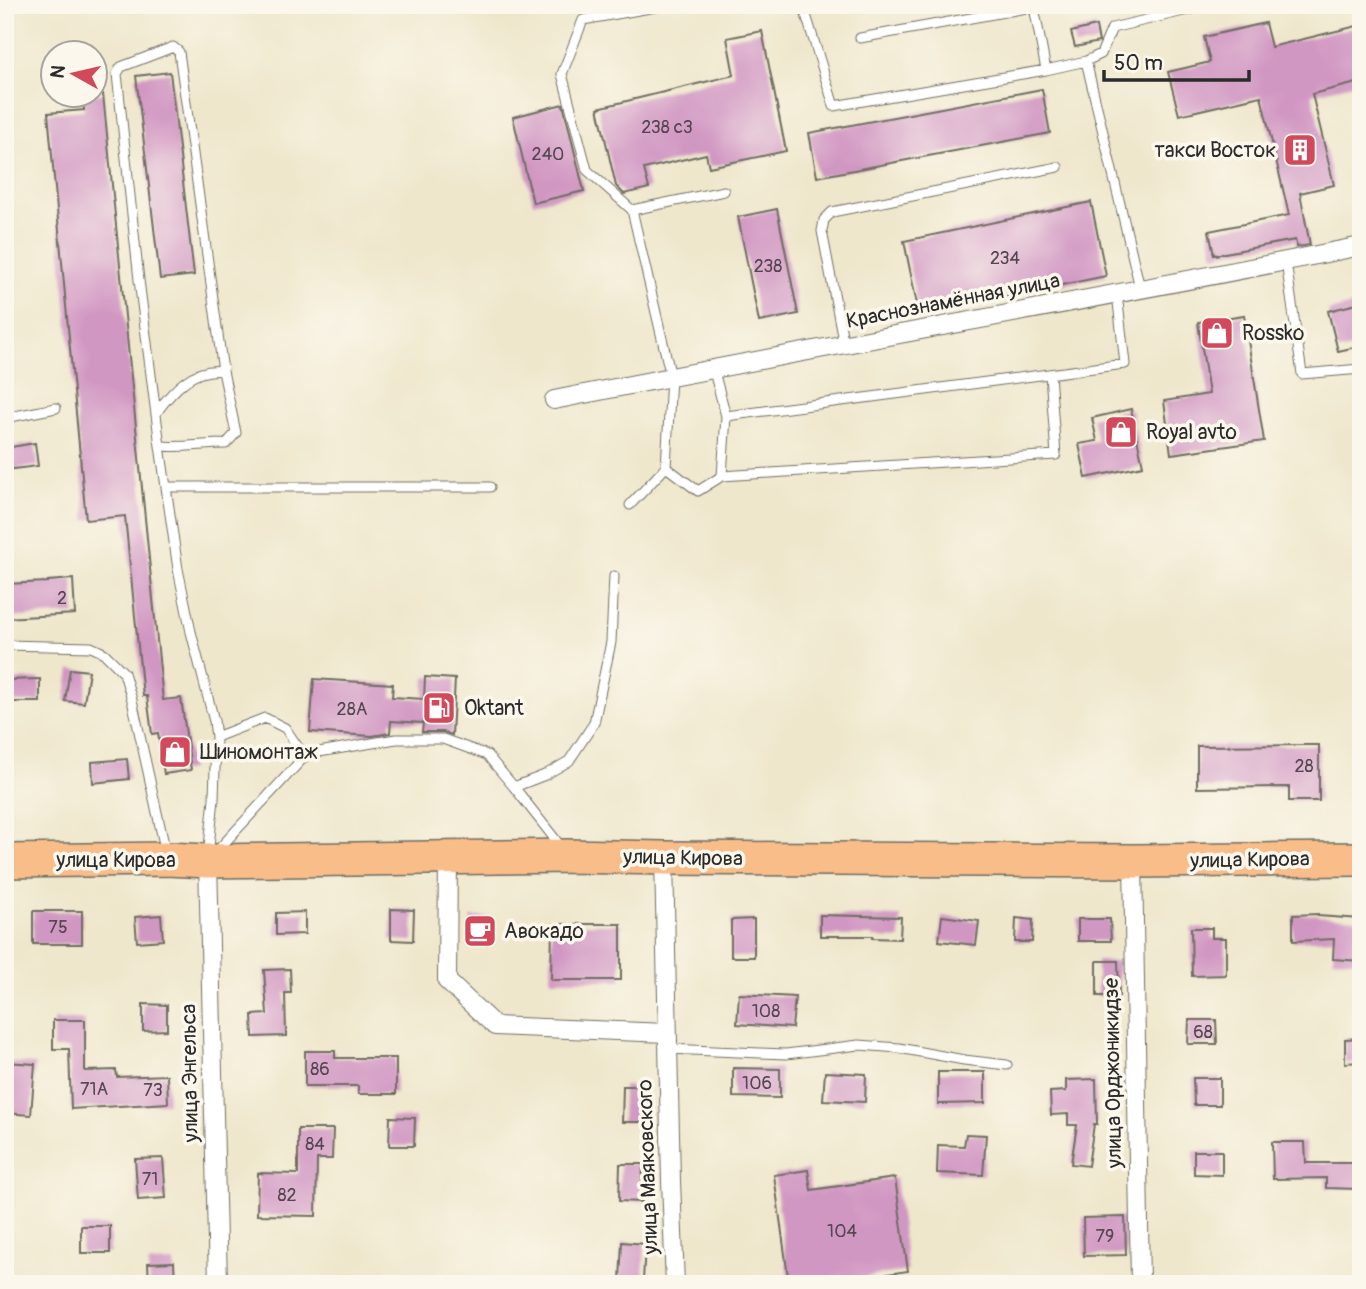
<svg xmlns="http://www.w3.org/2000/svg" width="1366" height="1289" viewBox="0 0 1366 1289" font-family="Pangolin,sans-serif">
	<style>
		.building { fill: #d197c3 }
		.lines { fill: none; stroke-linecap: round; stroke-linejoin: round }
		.lane-casing { stroke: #706d63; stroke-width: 11 }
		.street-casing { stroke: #706d63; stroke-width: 20 }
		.highway-casing { stroke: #706d63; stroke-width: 36 }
		.lane { stroke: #fff; stroke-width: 9 }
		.street { stroke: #fff; stroke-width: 18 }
		.highway { stroke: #f8bd89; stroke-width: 33 }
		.labels { text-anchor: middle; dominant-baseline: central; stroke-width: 7; stroke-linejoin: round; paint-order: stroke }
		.number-label { font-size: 18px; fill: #544651 }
		.poi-label { font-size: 21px; fill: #2b2b2b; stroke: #fbf7ec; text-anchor: start }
		.street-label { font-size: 21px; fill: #2b2b2b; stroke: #fbf7ec }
	</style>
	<rect width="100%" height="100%" fill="#fbf7ec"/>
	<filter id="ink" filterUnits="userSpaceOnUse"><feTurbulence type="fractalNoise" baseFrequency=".0143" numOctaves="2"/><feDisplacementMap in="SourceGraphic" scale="14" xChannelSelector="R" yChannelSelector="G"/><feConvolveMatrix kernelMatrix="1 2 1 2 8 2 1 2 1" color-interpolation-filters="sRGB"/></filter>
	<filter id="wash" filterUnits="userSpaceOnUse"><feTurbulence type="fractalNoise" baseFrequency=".00686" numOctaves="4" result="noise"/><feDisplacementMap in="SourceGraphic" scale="28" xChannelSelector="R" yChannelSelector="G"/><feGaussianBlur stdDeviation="1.57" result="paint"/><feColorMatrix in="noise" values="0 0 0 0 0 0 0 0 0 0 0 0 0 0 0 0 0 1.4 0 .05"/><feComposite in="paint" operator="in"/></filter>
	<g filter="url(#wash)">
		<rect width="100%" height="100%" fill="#efe7cc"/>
		<g id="blocks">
			<path class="building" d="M1265,23l6,24 90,-22v57l-49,12 22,91 -34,8 10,52 -13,2 -2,-7 -81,15 -5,-24 80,-16 -28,-119 -82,19 -11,-43 42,-10 -6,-25z
				M1096,26l3,16 -24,5 -4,-15z
				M762,31l24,120 -77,16 -3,-13 -62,15 5,19 -25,6 -8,-8 -18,-78 136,-33 -7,-37z
				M170,72l24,203 -34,4 -24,-203z
				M1042,89l8,44 -233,44 -8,-44z
				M82,94h21l60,606 18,-2 10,72 -27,4 -6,-41 -6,1 -5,-38h-4l-18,-180 -39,4 -38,-407 36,-3z
				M563,104l21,87 -51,12 -20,-86z
				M1091,202l15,74 -187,38 -15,-73z
				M777,209l21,105 -39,8 -21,-105z
				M1361,303v43l-23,5 -10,-40z
				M1244,315l20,126 -93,13 -7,-53 45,-7 -11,-72z
				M1131,409l12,57 -57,12 -7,-34 18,-3 -5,-23z
				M35,443l3,23 -33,4v-22z
				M73,579l2,35 -70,4v-34l43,-2v-1z
				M70,669l19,2 -5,32 -19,-2z
				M425,677l30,2 -3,56 -9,-3h-21l1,-9 -32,-2 -1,12 -18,3 -62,-4 4,-53 79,5 -1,13 32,2z
				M40,679v23h-34l-1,-22z
				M1303,745h16v56h-30v-14l-92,1v-42z
				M127,759l2,20 -36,4 -1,-21z
				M391,909l23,1 -1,31 -22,-1z
				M33,911h49v33h-49z
				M305,912v22l-29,1v-22z
				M1318,914v2l43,3v42l-28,-2 1,-20 -41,2v-26z
				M161,915l2,25 -26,2 -2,-25z
				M820,915l81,2 -1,22 -28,-1v-2h-52z
				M942,916l37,5 -3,24 -37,-4z
				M471,917h17v27h-17z
				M1016,918l17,2 -1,22h-17z
				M754,919v38h-23v-37z
				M1078,919h32l1,22h-33z
				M552,924h69v56h-70z
				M1191,928h21v10h14v37l-34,1z
				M1097,961h21l1,35h-22z
				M290,969l1,24h-6l1,43 -33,1 -1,-22 15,-1 -3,-44z
				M739,994l56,3 -3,31 -55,-4z
				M143,1004l24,1v25l-24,1z
				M53,1020h32v51l31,-1 1,7 50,-2 1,28 -97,6 -2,-60h-16z
				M1189,1020h27l1,24h-29z
				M1361,1038v24l-16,1v-24z
				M305,1051h30v7h61v36h-38v-8h-53z
				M5,1062l30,2 -4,51 -26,-2z
				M733,1068l47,1v29l-47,-1z
				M825,1072l41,2 -1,28 -42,-2z
				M938,1072h47v31l-47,1z
				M1193,1078h27v27h-26z
				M1096,1079l1,45h-3l-6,42 -17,-2 6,-39h-9v-11l-17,1 -1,-23 16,-1v-11z
				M623,1086h19v36h-20z
				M390,1117l25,1 -1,28h-25z
				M298,1129h35l-1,30h-15l-1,57 -59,-1 1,-42 40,1z
				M966,1134l20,1 -3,40 -46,-2 1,-28 26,1z
				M1272,1142h33l1,21h53v26l-33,-1v-10l-53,1z
				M1194,1151h28v24l-28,-1z
				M163,1158l3,40 -28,2 -3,-41z
				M620,1164h23l-1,38 -23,-1z
				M808,1170l3,20 84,-12 13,93 -89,13h-30l-15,-109z
				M1125,1217l1,38 -42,1 -1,-38z
				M81,1226h29v27h-29z
				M622,1242l23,2 -2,37 -23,-1z
				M174,1262l1,22h-26l-1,-21z"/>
		</g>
	</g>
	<g filter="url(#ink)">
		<use href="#blocks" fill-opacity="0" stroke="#706d63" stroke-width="2"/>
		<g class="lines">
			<defs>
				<path id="lane" d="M803,5l31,101 212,-36 40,-9
					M661,6l-78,14 -21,54 25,96 45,40 39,167 -5,90
					M1034,7l12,63
					M860,38l183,-33
					M632,210l92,-19
					M1286,262l16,112 59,-5
					M1140,288l-54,-227 15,-7 11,-26 97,-23
					M844,345l-22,-114 2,-11 8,-8 226,-45
					M713,368l13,48 -4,60 334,-21 -6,-81
					M156,413c17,-23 37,-46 67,-42
					M726,416l399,-52 -8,-70
					M5,418l51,-10
					M160,446c22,2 44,-2 66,-2l10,-11 -13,-62 -44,-319 -6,-5 -52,20 -4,7 22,206 21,166 18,123 13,63 23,89 2,16 -2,62 -6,57
					M166,487h324
					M630,505l36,-38 32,24 24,-15
					M5,645l86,2 13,6 20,20 8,27 34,153
					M216,737l49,-19 20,10 13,19 9,7
					M514,787l31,-12 24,-14 25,-38 17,-81 3,-66
					M216,852l91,-98 89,-15h47l44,16 27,32 48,61
					M668,1049l118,5 73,-9 40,3 65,12 43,5"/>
				<path id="street" d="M554,400c268,-54 538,-99 807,-154
					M448,858l-1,123 48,45 172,7
					M664,858l7,323 4,103
					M208,861l10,423
					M1133,861l7,423"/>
				<path id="highway" d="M5,861l162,-2 41,2 360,-5 96,2 469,3 228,-2"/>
			</defs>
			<use href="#lane" class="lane-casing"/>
			<use href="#street" class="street-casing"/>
			<use href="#highway" class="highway-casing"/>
			<use href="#lane" class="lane"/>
			<use href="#street" class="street"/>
			<use href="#highway" class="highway"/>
		</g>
	</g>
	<defs>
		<symbol id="building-square" viewBox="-11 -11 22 22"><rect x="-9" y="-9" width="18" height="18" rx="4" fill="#d1495b" stroke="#fbf7ec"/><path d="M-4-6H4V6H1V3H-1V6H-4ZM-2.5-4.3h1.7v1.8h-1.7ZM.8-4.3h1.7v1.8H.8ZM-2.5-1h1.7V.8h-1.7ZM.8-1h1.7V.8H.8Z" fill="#fff"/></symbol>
		<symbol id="shop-square" viewBox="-11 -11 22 22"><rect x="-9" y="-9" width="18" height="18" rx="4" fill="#d1495b" stroke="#fbf7ec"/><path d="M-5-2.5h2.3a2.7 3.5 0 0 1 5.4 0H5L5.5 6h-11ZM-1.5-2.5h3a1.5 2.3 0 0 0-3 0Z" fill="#fff"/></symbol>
		<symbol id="fuel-square" viewBox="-11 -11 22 22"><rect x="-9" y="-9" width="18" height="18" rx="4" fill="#d1495b" stroke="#fbf7ec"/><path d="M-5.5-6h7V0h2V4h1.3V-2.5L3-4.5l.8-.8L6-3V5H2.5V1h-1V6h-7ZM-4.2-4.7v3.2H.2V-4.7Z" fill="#fff"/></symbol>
		<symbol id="cafe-square" viewBox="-11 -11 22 22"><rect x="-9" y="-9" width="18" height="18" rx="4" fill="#d1495b" stroke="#fbf7ec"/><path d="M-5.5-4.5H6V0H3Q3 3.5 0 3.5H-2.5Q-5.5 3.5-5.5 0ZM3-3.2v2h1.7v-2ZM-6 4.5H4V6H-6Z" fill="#fff"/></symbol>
	</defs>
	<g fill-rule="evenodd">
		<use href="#building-square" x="1281" y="131" width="38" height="38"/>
		<use href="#shop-square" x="1198" y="314" width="38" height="38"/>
		<use href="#shop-square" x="1102" y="413" width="38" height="38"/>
		<use href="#fuel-square" x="420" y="689" width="38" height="38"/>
		<use href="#shop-square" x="156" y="733" width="38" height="38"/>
		<use href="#cafe-square" x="461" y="912" width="38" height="38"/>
	</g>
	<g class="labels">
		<g class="number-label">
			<text x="667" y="127">238 с3</text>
			<text x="548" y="154">240</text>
			<text x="1005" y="258">234</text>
			<text x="768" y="266">238</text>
			<text x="62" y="598">2</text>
			<text x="352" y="709">28А</text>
			<text x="1304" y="766">28</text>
			<text x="58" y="927">75</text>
			<text x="766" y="1011">108</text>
			<text x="1203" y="1032">68</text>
			<text x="320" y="1069">86</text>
			<text x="757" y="1083">106</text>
			<text x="94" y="1089">71А</text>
			<text x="153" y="1090">73</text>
			<text x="315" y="1144">84</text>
			<text x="150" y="1179">71</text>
			<text x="287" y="1195">82</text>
			<text x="842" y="1231">104</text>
			<text x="1105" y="1236">79</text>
		</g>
		<g class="poi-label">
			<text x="1276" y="150" text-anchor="end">такси Восток</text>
			<text x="1242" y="333">Rossko</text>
			<text x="1146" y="432">Royal avto</text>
			<text x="464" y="708">Oktant</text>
			<text x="200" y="752">Шиномонтаж</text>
			<text x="504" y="931">Авокадо</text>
		</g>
		<g class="street-label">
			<text transform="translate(953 301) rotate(-11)">Краснознамённая улица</text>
			<text transform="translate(683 858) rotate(1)">улица Кирова</text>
			<text x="116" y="860">улица Кирова</text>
			<text transform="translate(1250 860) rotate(-1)">улица Кирова</text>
			<text transform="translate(190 1073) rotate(-91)">улица Энгельса</text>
			<text transform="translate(1113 1073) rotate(-91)">улица Орджоникидзе</text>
			<text transform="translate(648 1167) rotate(-92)">улица Маяковского</text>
		</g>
	</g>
	<rect width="1366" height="1289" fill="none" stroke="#fbf7ec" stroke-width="28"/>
	<g transform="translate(74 74) rotate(278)"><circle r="33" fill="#fbf7ec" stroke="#a8a59f" stroke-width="2"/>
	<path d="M0-5L12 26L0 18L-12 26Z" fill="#d1495b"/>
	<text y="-10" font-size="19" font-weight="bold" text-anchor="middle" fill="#2b2b2b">N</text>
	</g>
	<path d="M1104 70v10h145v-10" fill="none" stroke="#2b2b2b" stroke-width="3.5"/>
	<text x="1114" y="70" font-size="21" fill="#2b2b2b" stroke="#fbf7ec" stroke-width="5" paint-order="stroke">50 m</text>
</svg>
